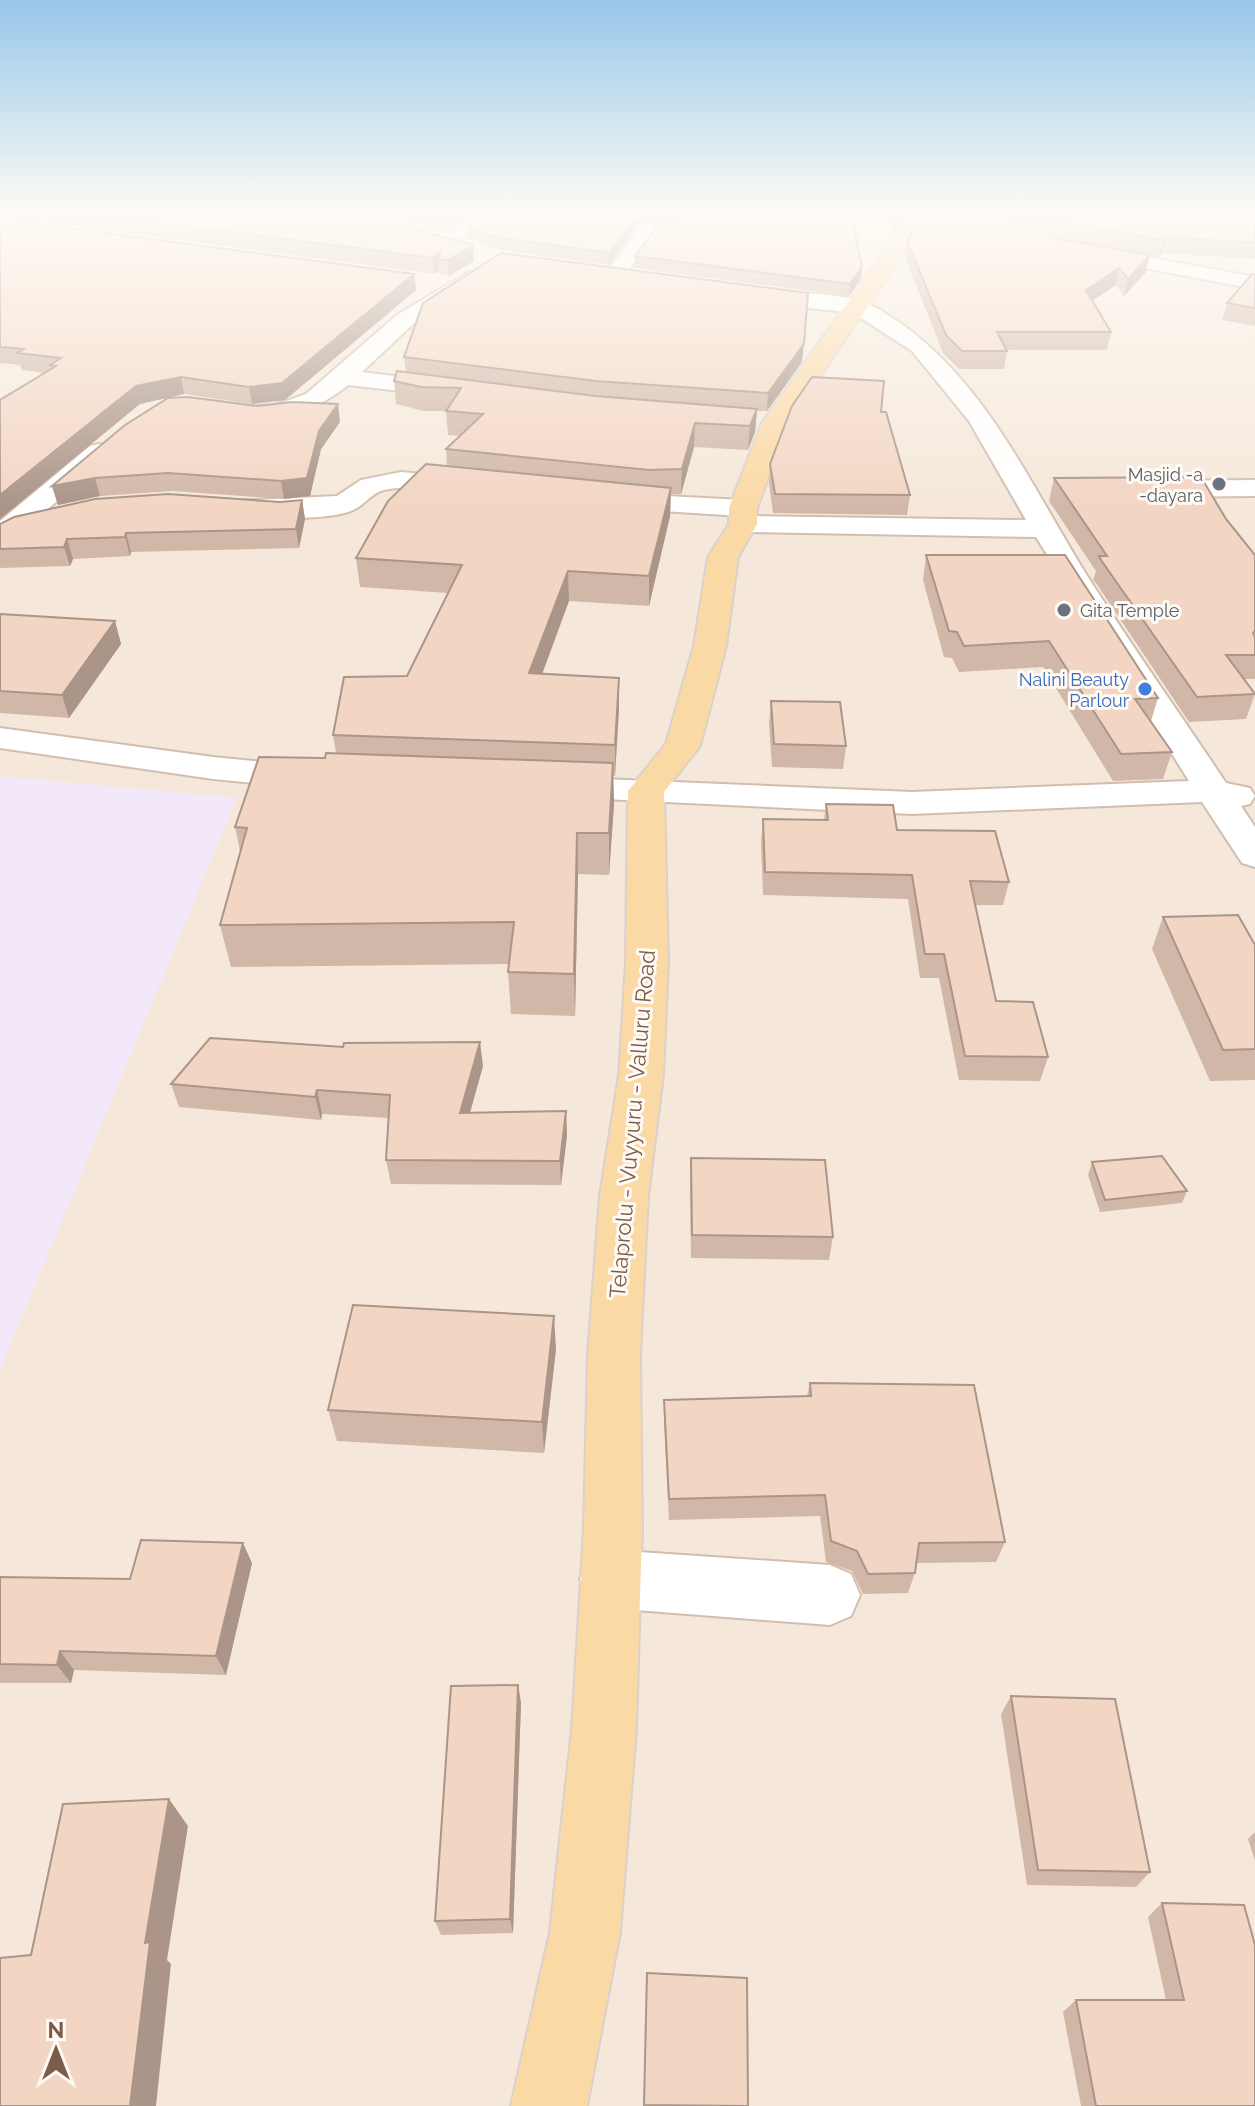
<svg xmlns="http://www.w3.org/2000/svg" width="1255" height="2106" viewBox="0 0 1255 2106" font-family="Raleway,sans-serif">
	<style>
		.residential { fill: #f5e8da }
		.education { fill: #f3e8fa }
		.lines { fill: none; stroke-linecap: round; stroke-linejoin: round }
		.minor-casing { stroke: #d1beb0; stroke-width: 4 }
		.secondary-casing { stroke: #d6c0b0; stroke-width: 4 }
		.primary-casing { stroke: #dad1cd; stroke-width: 4 }
		.minor { fill: #fff; fill-rule: evenodd }
		.secondary { fill: #fff; fill-rule: evenodd }
		.primary { fill: #fbd9a5; fill-rule: evenodd }
		.wall { fill: #d1b7a8 }
		.shaded-wall { fill: #aa9588 }
		.building { fill: #f3d5c3; stroke: #aa9588; stroke-width: 2 }
		.worship-dot { fill: #6b7280; stroke: #fffaf3; stroke-width: 3 }
		.shop-dot { fill: #3f7fe0; stroke: #fffaf3; stroke-width: 3 }
		.labels { text-anchor: middle; dominant-baseline: central; stroke-width: 6; stroke-linejoin: round; paint-order: stroke }
		.far-worship-label { font-size: 18px; fill: #5b616d; stroke: #fffaf3; text-anchor: end }
		.far-shop-label { font-size: 18px; fill: #366cbe; stroke: #fffaf3; text-anchor: end }
		.street-label { font-size: 22px; fill: #7a5c4d; stroke: #fffaf3 }
	</style>
	<rect width="100%" height="100%" fill="#fdf6ec"/>
	<path class="residential" d="M0,213h1255v1893h-1255z"/>
	<path class="education" d="M0,776l237,22 -237,572z"/>
	<g class="lines">
		<defs>
			<path id="minor" d="M483,213h25l-59,31h-14l-3,-4z
				M681,213h19l-11,17 -32,3 -36,47h-14l-3,-4 40,-53 32,-3z
				M469,272l7,2 3,4 -3,4 -64,43 -50,47 91,11 12,7 -3,5 -9,2 -105,-12c-18,16 -89,56 -108,27l3,-5 32,-2 31,-11 91,-79z
				M749,289c28,3 99,4 120,15 112,59 159,180 224,281 43,67 89,132 133,198l24,5 5,8 -5,8 -9,2 14,21v40l-13,-4 -40,-61 -290,12 -370,-18 -5,-8 5,-8 13,-3 357,15 277,-11 -153,-244 -293,-5 -10,-2 -4,-6 11,-8 -140,-9 -4,-6 4,-6 10,-2 133,7 10,2 4,6 -11,8 280,4 -57,-99 -57,-70 -59,-38 -112,-13 -3,-5z
				M99,444l9,2 4,6 -4,6 -98,83 -10,3v-23l90,-75z
				M401,472l65,6 10,2 4,6 -4,6 -10,2c-26,-3 -56,-10 -82,-4 -13,3 -19,15 -31,20 -22,11 -94,9 -119,3l-4,-6 4,-6 103,-5 24,-16z
				M1255,480v16l-105,1 -10,-2 -4,-6 4,-6 10,-2z
				M0,728l213,29 101,10 13,3 5,8 -5,8 -13,3 -101,-10 -213,-31z
				M610,1550l220,15 21,9 9,21 -9,21 -21,9 -220,-17 -21,-8 -9,-21 9,-21z"/>
			<path id="secondary" d="M1088,246l167,31v12l-174,-33 -3,-4 3,-4z"/>
			<path id="primary" d="M912,213h19l-143,210 -31,85v16l-19,33 -12,89 -26,100 -36,46 4,171 -5,112 -15,121 -8,158 2,175 -6,200 -16,203 -33,174h-76l39,-174 22,-203 12,-200 4,-175 12,-158 19,-121 7,-112 2,-172 38,-47 28,-98 14,-89 21,-33v-16l33,-85z"/>
		</defs>
		<use href="#minor" class="minor-casing"/>
		<use href="#secondary" class="secondary-casing"/>
		<use href="#primary" class="primary-casing"/>
		<use href="#minor" class="minor"/>
		<use href="#secondary" class="secondary"/>
		<use href="#primary" class="primary"/>
	</g>
	<path class="wall" d="M0,213h353l121,48 -25,15 -10,-2v-4l-5,4 -434,-58z
		M400,213h77l-37,18 -40,-10z
		M887,213h23l-16,19z
		M989,213h266v46l-93,-6 -3,3 -89,-16z
		M674,217l-32,4 -33,44 -108,-15 -35,-12v-11z
		M0,219l414,55 2,16 -131,110 -33,4 -68,-10 -44,10 -96,-31 -22,-3 -2,-5 -20,-2z
		M692,220l170,47 -1,12 -12,17 -215,-28 1,-12z
		M907,241l239,31 -22,24 -8,-11 -24,16 19,31 -4,18h-101l1,1 -3,18h-45l-16,-16 -38,-96z
		M1255,274v52l-33,-6 5,-17z
		M404,357l398,5 -35,49h-10l-2,21 -7,18 -54,-3 -13,47h-10l-1,22 -21,90 -80,-5 -27,73 77,35 -4,67h-2l1,28 -5,71 -31,-1 -3,142 -64,-2 -3,-42 1,-8 -278,3 -11,-42 20,-74 -5,-24 90,-69 11,-5 -3,-18 74,-59 41,-83 -88,-6 -4,-29 91,-92 -1,-17 14,-13 -12,-1 -2,-24h-22l-28,-7 -2,-23 12,-8z
		M881,412l29,83 -3,20 -134,-2 -4,-29 1,-20z
		M340,422l-19,27 -11,47 -26,3 -112,-8 -72,5 -42,9 -6,-19z
		M1054,478l172,41 29,36v124h-11l11,15 -9,25 -57,3 -93,-139 -3,-3 3,-9 -47,-70z
		M302,500l3,19 -6,29 -168,4 -1,4 -57,3 -3,7 -70,2v-44z
		M926,555l232,143 -7,23 21,31 -9,27 -50,2 -70,-114 -84,5 -7,-14 -8,-1 -21,-77z
		M0,614l115,7 6,23 -52,74 -69,-5z
		M771,701l75,45 -3,23 -71,-2 -3,-43z
		M826,804l71,26 112,52 -6,23h-28l21,96 52,56 -8,24 -81,-1 -20,-102h-19l-12,-79 -145,-4 -2,-53 2,-23 61,1z
		M1163,917l92,28v135l-45,1 -58,-132z
		M483,1066l-13,47 96,-2 1,24 -6,50 -170,-1 -5,-24 3,-42 -67,-4 -1,6 -142,-13 -8,-23z
		M691,1158l142,79 -4,23 -138,-2 -1,-76z
		M1092,1162l95,29 -5,12 -82,9 -12,-37z
		M556,1349l-12,104 -207,-12 -9,-31z
		M810,1383l195,159 -9,20 -80,1 -1,10 -7,20 -45,1 -11,-23 -26,-9 -6,-46 -151,4 -5,-98v-22l143,-4z
		M252,1563l-26,112 -152,-5 -3,13h-71v-106l130,2z
		M518,1685l3,18 -8,230 -72,2 -6,-14z
		M1011,1696l139,176 -14,15 -109,-2 -26,-171z
		M1255,1832v29l-7,-22z
		M1162,1903l93,203h-174l-18,-94 13,-12h90l-18,-83z"/>
	<path class="shaded-wall" d="M452,213h25l-37,18 -1,-12z
		M639,213h39l-4,4 -32,4 -33,44v-12z
		M900,213h10l-16,19 2,-15z
		M1166,237l-4,16 -3,3 4,-16z
		M473,245l1,16 -25,15 -1,-16z
		M440,252l-2,7 1,11 -5,4 -1,-16z
		M1150,255l-4,17 -22,24 4,-17z
		M862,267l-1,12 -12,17 1,-12z
		M1119,268l-3,17 -34,22 4,-17z
		M414,274l2,16 -131,110 -33,4 -3,-17z
		M804,344l-2,18 -35,49 1,-18z
		M181,377l3,17 -44,10 -140,115v-24l136,-109z
		M338,404l2,18 -19,27 -11,47 -26,3 -3,-18z
		M757,409l-2,23 -7,18 2,-24z
		M695,423l-1,24 -13,47 1,-25z
		M95,478l5,18 -42,9 -6,-19z
		M671,488l-1,28 -21,90v-30z
		M302,500l3,19 -6,29 -3,-19z
		M126,533l5,19 -1,4 -5,-19z
		M67,539l6,20 -3,7 -6,-19z
		M568,571l1,30 -38,103 -2,-31z
		M115,621l6,23 -52,74 -7,-23z
		M619,678v31l-4,67v-31z
		M613,763l1,41 -5,71v-42z
		M577,833l1,41 -3,142 -1,-42z
		M480,1042l3,24 -20,71 -3,-24z
		M317,1090l5,24 -1,6 -6,-23z
		M566,1111l1,24 -6,50 -1,-24z
		M554,1316l2,33 -12,104 -2,-31z
		M243,1543l9,20 -26,112 -10,-19z
		M60,1651l14,19 -3,13 -14,-18z
		M518,1685l3,18 -8,230 -3,-14z
		M169,1799l19,27 -21,134 4,4 -15,142h-26l15,-163z"/>
	<path class="building" d="M83,213h270l120,32 -25,15 -10,-1 2,-7 -7,6z
		M411,213h41l-13,6z
		M492,213h147l-30,40 -109,-15 -34,-11z
		M696,213h155l11,54 -12,17 -215,-28 24,-32 33,-4z
		M926,213h62l72,26 90,16 -22,24 -9,-11 -33,22 25,42h-114l10,19h-45l-16,-16 -39,-94z
		M1038,213h217v30l-89,-6 -3,3 -90,-16z
		M0,219l414,55 -132,109 -33,4 -68,-10 -45,9 -136,109v-95l56,-34 -6,-1 11,-7 -44,-5 7,-4 -24,-2z
		M501,253l307,40 -4,51 -36,49 -172,-12 -192,-24 19,-54z
		M1252,274h3v34l-28,-5z
		M397,371l198,25 162,13 -7,17 -55,-3 -13,46 -33,1 -203,-21 37,-35 -37,-3 15,-23 -40,-1 -27,-6z
		M812,377l72,4 -3,31h5l24,83 -135,-1 -5,-30 22,-58z
		M188,397l69,9 35,-4 46,2 -19,27 -12,47 -26,3 -113,-8 -73,5 -43,8 73,-61 43,-27z
		M426,464l245,24 -22,88 -81,-5 -39,102 90,5 -4,67 -282,-10 11,-58 63,-1 55,-111 -106,-7 32,-57z
		M1201,477l25,42 29,36v76l-2,2 2,4v18h-29l29,39 -58,3 -96,-137 -2,-4h8l-53,-78z
		M168,494l112,8 22,-2 -6,29 -170,4 -1,4 -58,2 -3,8 -64,2v-25l14,-7 81,-18z
		M926,555h139l93,143 -23,1 37,53 -51,2 -72,-113 -85,5 -7,-14 -8,-1z
		M0,614l115,7 -53,74 -62,-4z
		M771,701l69,1 6,44 -72,-2z
		M326,753l287,10 -4,70h-32l-3,141 -66,-2 6,-50 -294,3 27,-97 -12,-1 24,-70 66,1z
		M826,804l67,1 4,25 98,1 14,51 -39,-1 26,120 37,1 15,55 -83,-1 -21,-102h-19l-13,-79 -147,-3 -2,-53 65,1z
		M1238,915l17,30v104l-32,1 -60,-133z
		M210,1038l133,9 1,-4 136,-1 -20,71 106,-2 -6,50 -174,-1 4,-65 -73,-5 -2,7 -144,-13z
		M1162,1156l25,35 -82,9 -13,-38z
		M691,1158l134,2 8,77 -141,-2z
		M353,1305l201,11 -12,106 -214,-12z
		M810,1383l164,2 31,157 -86,1 -4,30 -47,1 -11,-23 -26,-10 -6,-46 -156,4 -5,-99 147,-4z
		M141,1540l102,3 -27,113 -156,-5 -3,14 -57,-1v-87l130,2z
		M518,1685l-8,234 -75,2 16,-235z
		M1011,1696l104,3 35,173 -112,-2z
		M169,1799l-24,144 5,-1 -20,164h-130v-148l31,-3 32,-151z
		M1162,1903l82,2 11,40v161h-159l-20,-106h108z
		M647,1973l100,5 1,128 -104,-1z"/>
	<linearGradient id="sky" x2="0" y2="1"><stop stop-color="#97c7e8"/><stop offset="0.42" stop-color="#fefbf6"/><stop offset="1" stop-color="#fefbf6" stop-opacity="0"/></linearGradient>
	<rect width="1255" height="508" fill="url(#sky)"/>
	<g class="worship-dot">
		<circle cx="1219" cy="484" r="8"/>
		<circle cx="1064" cy="610" r="8"/>
	</g>
	<circle class="shop-dot" cx="1145" cy="689" r="8"/>
	<g class="labels">
		<g class="far-worship-label">
			<text x="1203" y="474">Masjid -a<tspan x="1203" dy="21">-dayara</tspan></text>
			<text x="1080" y="610" text-anchor="start">Gita Temple</text>
		</g>
		<g class="far-shop-label">
			<text x="1129" y="679">Nalini Beauty<tspan x="1129" dy="21">Parlour</tspan></text>
		</g>
		<g class="street-label">
			<text transform="translate(632 1124) rotate(-85)">Telaprolu - Vuyyuru - Valluru Road</text>
		</g>
	</g>
	<g transform="translate(56 2050)" stroke="#fffaf3" stroke-width="6" paint-order="stroke">
	<path d="M0-6L14 30L0 20L-14 30Z" fill="#7a5c4d"/>
	<text y="-12" font-size="22" font-weight="bold" text-anchor="middle" fill="#7a5c4d">N</text>
	</g>
</svg>
